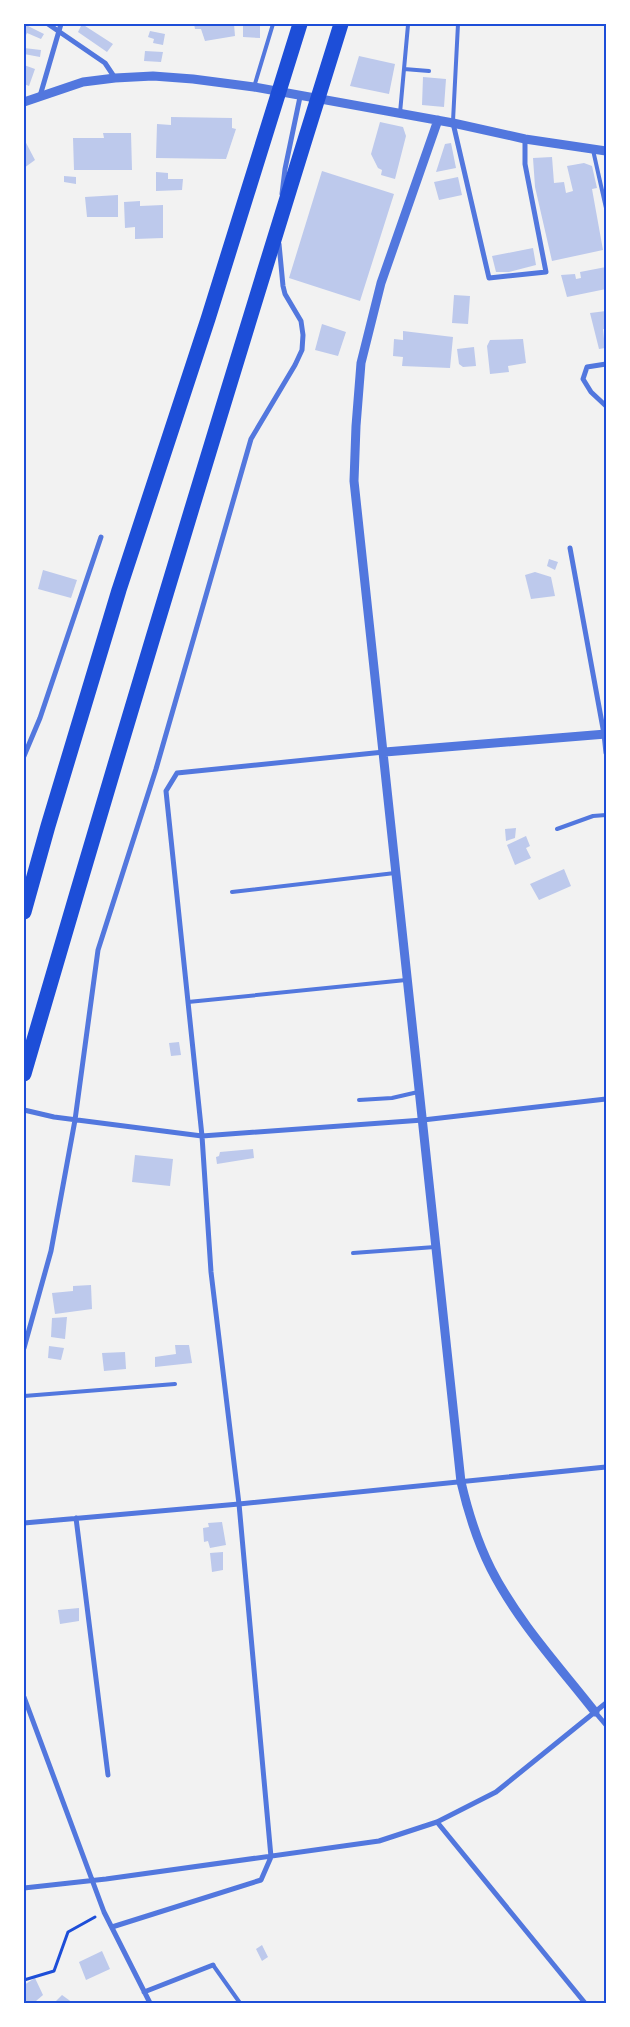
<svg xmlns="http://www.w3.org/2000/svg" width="630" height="2027" viewBox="0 0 630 2027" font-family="'Fira Sans',sans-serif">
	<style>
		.building { fill: #bdc9ec }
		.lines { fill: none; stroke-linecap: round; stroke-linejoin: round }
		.path { stroke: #1d4ed8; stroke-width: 3 }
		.service { stroke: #5277de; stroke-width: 4 }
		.minor { stroke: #5277de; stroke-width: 5 }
		.tertiary { stroke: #5277de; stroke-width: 9 }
		.motorway { stroke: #1d4ed8; stroke-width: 15 }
		.neatline { fill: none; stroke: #1d4ed8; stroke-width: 2 }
	</style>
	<rect width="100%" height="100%" fill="#f2f2f2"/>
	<path class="building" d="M24,24l20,10 -3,5 -14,-6 -3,6z
		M82,24l31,20 -6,8 -29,-20z
		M194,24h40l1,12 -30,5 -4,-12h-6z
		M243,24h17v14l-17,-1z
		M150,31l15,3 -2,11 -10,-2 1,-4 -6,-2z
		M24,48l17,2 -1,7 -16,-3z
		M145,51l18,1 -2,10 -17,-1z
		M359,56l36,8 -6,30 -39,-8z
		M24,65l11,4 -6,17 -5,-2z
		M423,77l23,2 -2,28 -22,-2z
		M171,117l61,1v10l4,1 -10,30 -70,-1 1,-34 14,1z
		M380,122l23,5 3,9 -11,43 -14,-4 1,-5 -4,-2 -7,-14z
		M103,133h28l1,37h-58l-1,-32h31z
		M24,139l11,21 -11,8z
		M451,143l5,25 -20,4 9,-28z
		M552,157l2,26 10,-1 2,11 7,-2 -6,-25 17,-3 8,3 5,22 -5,1 11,61 -51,11 -17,-74 -2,-29z
		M322,171l72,23 -34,107 -71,-23z
		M156,172l12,1v6h15l-1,11 -26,1z
		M64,176l12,1v7l-12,-2z
		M458,177l4,18 -23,5 -5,-18z
		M118,195v22h-31l-2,-20z
		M140,201v5l23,-1v33l-28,1v-12l-10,1 -1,-26z
		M533,248l3,17 -27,7h-13l-4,-16z
		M606,267v22l-39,8 -6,-22 14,-1 1,5 5,-1 -1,-6z
		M454,295l16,1 -2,28 -16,-1z
		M606,311v18h-3l2,19 -6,1 -9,-36z
		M322,324l24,8 -8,24 -23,-6z
		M403,331l50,6 -3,31 -48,-2 1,-9 -10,-1 1,-17 9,1z
		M523,339l3,24 -18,3 1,6 -19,2 -3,-28 3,-6z
		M474,347l2,19 -13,1 -4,-3 -2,-15z
		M549,559l9,3 -3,8 -8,-4z
		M43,570l34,10 -6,18 -33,-9z
		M535,572l16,5 4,19 -24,3 -6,-24z
		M516,828l-1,10 -9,3 -1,-12z
		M526,836l4,10 -4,2 5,10 -16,7 -8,-20z
		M564,869l7,17 -32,14 -9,-16z
		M179,1042l2,13 -10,1 -2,-13z
		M253,1149l1,9 -37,6 -1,-7 3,-1 1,-4z
		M135,1155l38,4 -3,27 -38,-4z
		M91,1285l1,24 -37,5 -3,-21 21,-2v-5z
		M67,1317l-2,22 -14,-2 1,-19z
		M175,1345h14l3,18 -37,4v-10l21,-3z
		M49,1346l15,2 -3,12 -13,-2z
		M125,1352l1,17 -22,2 -2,-18z
		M222,1522l4,23 -16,3 -2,-7 -4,1 -1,-14 6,-1 -1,-4z
		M223,1552v18l-11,2 -2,-19z
		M79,1608v13l-19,3 -2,-14z
		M262,1945l6,12 -6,4 -6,-12z
		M102,1951l8,18 -24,11 -7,-18z
		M35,1978l8,17 -7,6 1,2h-10l-3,-5v-13z
		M62,1995l11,8h-19z"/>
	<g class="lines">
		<path class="path" d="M24,1980l30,-9 14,-39 27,-15"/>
		<path class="service" d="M404,69l25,2
			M254,87l19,-63
			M400,113l8,-88
			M453,121l5,-97
			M593,150l13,58
			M557,829l36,-13 13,-1
			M232,892l163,-19
			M188,1002l218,-22
			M359,1100l33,-2 26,-6
			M353,1253l82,-6
			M24,1396l151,-12
			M213,1965l27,38"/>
		<path class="minor" d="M48,24l57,39 10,15
			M40,96l21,-72
			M453,123l36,155 57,-6 -21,-108v-25
			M282,194l3,-25 15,-72
			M606,364l-19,3 -4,12 8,13 15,14
			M570,548l34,186 2,19
			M24,756l16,-38 61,-181
			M24,1110l30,7 148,19 221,-16 183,-21
			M24,1348l27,-97 24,-131 23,-170 58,-181 95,-330 44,-74 7,-15 1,-15 -2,-14 -16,-27 -2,-8 -4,-42
			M76,1518l32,257
			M24,1523l215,-19 367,-37
			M24,1697l80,215 46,91
			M595,1712l11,13
			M437,1822l148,181
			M24,1888l82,-9 273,-38 58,-19 59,-30 110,-89
			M112,1927l149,-47 10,-23 -32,-353 -28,-232 -9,-136 -36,-345 11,-18 207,-21
			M144,1992l69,-27"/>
		<path class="tertiary" d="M24,102l59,-20 32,-4 38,-2 40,3 61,8 199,36 72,16 81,12
			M438,120l-57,163 -20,80 -5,63 -2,55 107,1001c7,30 16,59 30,87 27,53 68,97 104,143
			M385,752l221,-18"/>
		<path class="motorway" d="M24,912l24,-86 71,-236 89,-271 92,-295
			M24,1074c102,-351 208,-701 317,-1050"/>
	</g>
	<rect width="630" height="2027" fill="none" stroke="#ffffff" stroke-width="50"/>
	<rect x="25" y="25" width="580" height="1977" class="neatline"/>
</svg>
